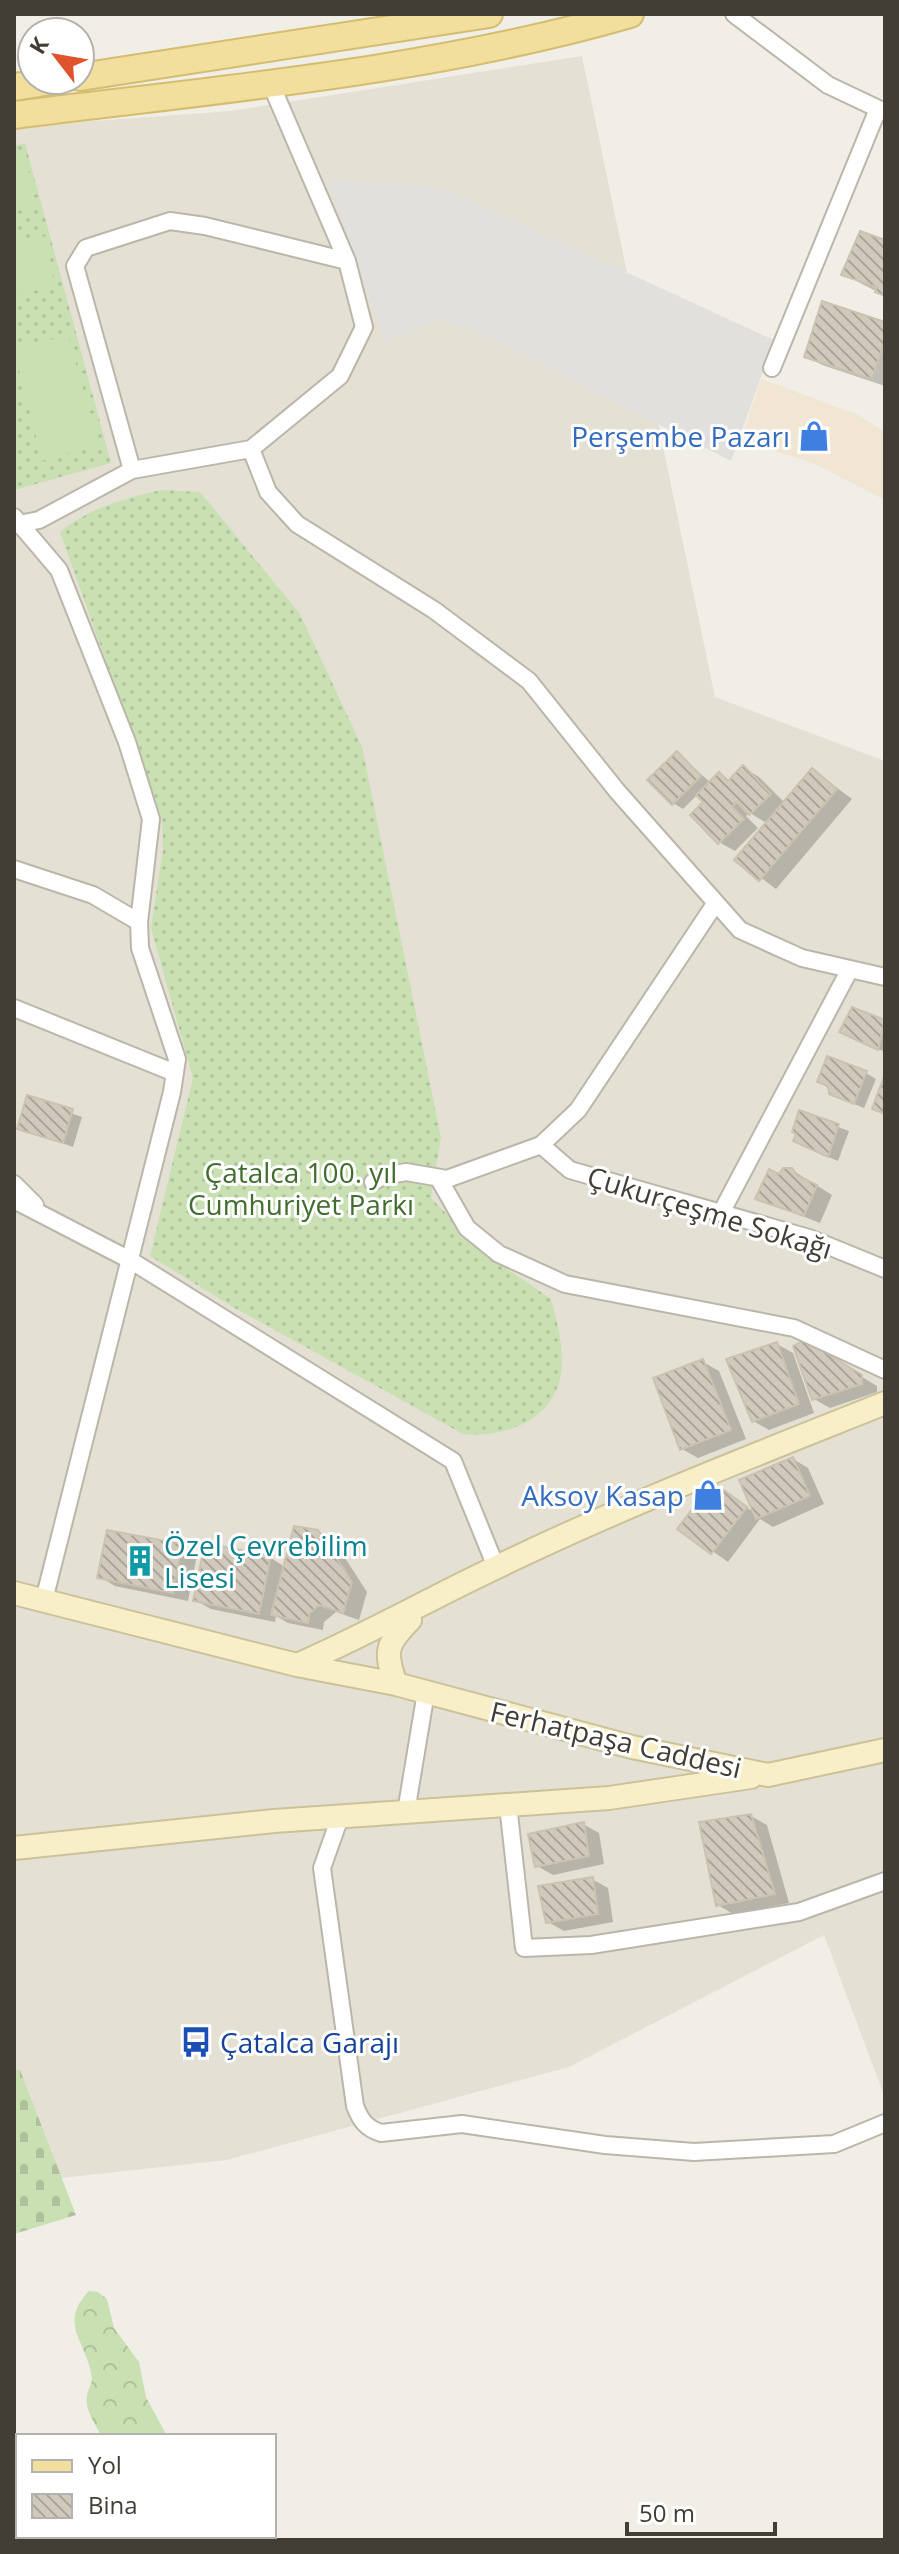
<svg xmlns="http://www.w3.org/2000/svg" width="899" height="2554" viewBox="0 0 899 2554" font-family="'Open Sans',sans-serif">
	<style>
		.residential { fill: #e4e0d4 }
		.commercial { fill: #f0e6d3 }
		.grass { fill: url(#grass-dots) }
		.forest { fill: url(#forest-crowns) }
		.cemetery { fill: url(#cemetery-stones) }
		.garden { fill: #c9e0b3 }
		.parking { fill: #e2e0dd }
		.shadow { fill: #0003 }
		.building { fill: url(#building-back-hatch); stroke: #cbc2b0; stroke-width: 2 }
		.lines { fill: none; stroke-linecap: round; stroke-linejoin: round }
		.street-casing { stroke: #bbb6a9; stroke-width: 20 }
		.secondary-casing { stroke: #cbc29a; stroke-width: 26 }
		.primary-casing { stroke: #d5bd6f; stroke-width: 30 }
		.street { stroke: #fff; stroke-width: 16 }
		.secondary { stroke: #f8efc8; stroke-width: 22 }
		.primary { stroke: #f2df9d; stroke-width: 26 }
		.labels { text-anchor: middle; dominant-baseline: central; stroke-width: 6; stroke-linejoin: round; paint-order: stroke }
		.shop-label { font-size: 28px; fill: #366cbe; stroke: #fff; text-anchor: end }
		.park-label { font-size: 28px; fill: #436d30; stroke: #fff }
		.street-label { font-size: 28px; fill: #423e36; stroke: #fff }
		.culture-label { font-size: 28px; fill: #0d838f; stroke: #fff; text-anchor: start }
		.transit-label { font-size: 28px; fill: #164399; stroke: #fff; text-anchor: start }
	</style>
	<defs>
		<pattern id="grass-dots" width="8" height="8" patternUnits="userSpaceOnUse" patternTransform="scale(2)"><rect width="8" height="8" fill="#c9e0b3"/><path d="M2 2h.1M6 6h.1" fill="none" stroke="#aec19b" stroke-width="1.8" stroke-linecap="round"/></pattern>
		<pattern id="forest-crowns" width="20" height="18" patternUnits="userSpaceOnUse" patternTransform="scale(2)"><rect width="20" height="18" fill="#c9e0b3"/><path d="M2 6a3 3 0 1 1 6 0M12 15a3 3 0 1 1 6 0" fill="none" stroke="#aec19b"/></pattern>
		<pattern id="cemetery-stones" width="16" height="16" patternUnits="userSpaceOnUse" patternTransform="scale(2)"><rect width="16" height="16" fill="#c9e0b3"/><path d="M2 7V4a2 2 0 0 1 4 0v3zM10 15v-3a2 2 0 0 1 4 0v3z" fill="#aec19b"/></pattern>
		<pattern id="building-back-hatch" width="6" height="6" patternUnits="userSpaceOnUse" patternTransform="scale(2)"><rect width="6" height="6" fill="#d1cabc"/><path d="M-1 5l2 2M0 0l6 6M5-1l2 2" fill="none" stroke="#aba59a"/></pattern>
	</defs>
	<rect width="100%" height="100%" fill="#f0eee6"/>
	<path class="residential" d="M582,56l133,641 170,64v1337l-61,-163 -255,132 -342,93 -213,23v-2056l216,-16z"/>
	<path class="commercial" d="M761,379l95,35 29,18v68l-70,-36 -74,-24z"/>
	<path class="grass" d="M25,143l86,320 -97,27v-344z
		M162,490l38,2 100,122 62,133 79,391 -10,60 56,57 64,44c5,19 11,40 11,61 1,55 -51,79 -99,74l-230,-127 -83,-51 43,-178 -42,-150 12,-79 -1,-30 -102,-287c27,-23 68,-35 102,-42z"/>
	<path class="forest" d="M89,2291l9,1 9,7 7,29 25,34 7,35 21,39h-66c-5,-12 -17,-27 -14,-40 1,-7 5,-12 5,-18 -4,-35 -35,-54 -3,-87z"/>
	<path class="cemetery" d="M14,2069l6,1 56,145 -62,19z"/>
	<path class="garden" d="M26,158l10,49 -22,5v-52z
		M45,236l10,50 -41,9v-52z
		M68,335l31,109 -57,17 -28,-111z"/>
	<path class="parking" d="M327,178l118,11 329,151 -43,121 -246,-125 -47,-17 -52,23z"/>
	<path class="shadow" d="M885,242v54l-42,-22z
		M885,324v62l-63,-21 -16,-9z
		M677,753l34,30 8,-9 11,7 14,-13 15,9 26,26 28,-33 39,29 -76,90 -39,-29 31,-36 -18,-11 -4,3 12,12 -23,23 -16,-9 -13,-40 -8,-8 -15,15 -10,-6z
		M853,1009l32,13v30l-34,-15z
		M866,1073l10,6 -12,29 -22,-9 -23,-18z
		M28,1098l54,19 -9,30 -54,-19z
		M800,1113l49,18 -11,30 -36,-15z
		M792,1170l40,25 -12,28 -63,-25z
		M804,1342l73,44v6l-47,16 -16,-9z
		M777,1344l16,9 21,60 -45,17 -16,-9z
		M703,1362l16,9 27,68 -48,19 -16,-9z
		M793,1459l15,9 16,36 -51,23 -13,-8 -32,43 -48,-34 33,-44 42,29z
		M318,1532l16,9 33,51 -8,28 -23,-8 -12,10 -1,8 -35,-7 -12,-7 -1,6 -64,-13 -16,-9 12,-54 64,12 14,9z
		M181,1546l16,9 -9,46 -73,-15 -15,-9z
		M751,1816l16,9 22,78 -56,11 -15,-9z
		M583,1824l16,9 5,31 -51,11 -16,-9z
		M592,1879l16,9 5,34 -49,9 -16,-9z"/>
	<path class="building" d="M860,231l25,9v56l-10,-4 2,-5 -36,-12z
		M822,301l63,21v18l-13,39 -68,-22z
		M677,751l24,25 -29,29 -25,-25z
		M743,765l28,29 -22,21 -12,-13 -5,5 12,12 -26,25 -28,-29 13,-13 -7,-7 23,-23 9,9z
		M812,768l25,21 -78,92 -25,-21z
		M852,1007l33,13 -7,30 -39,-18z
		M827,1056l40,15 -13,33 -25,-10 -1,-8 -11,-4z
		M885,1074v40l-13,-5z
		M27,1095l46,14 -10,34 -46,-14z
		M799,1110l40,14 -11,33 -35,-16 3,-7 -4,-2z
		M783,1168h9l6,8 19,9 -13,31 -49,-17 14,-30 10,5z
		M805,1340l57,35v9l-50,16 -19,-54z
		M777,1342l22,62 -47,18 -26,-63z
		M703,1359l28,71 -51,20 -27,-72z
		M793,1457l17,39 -54,23 -17,-39z
		M713,1482l34,25 -36,47 -34,-25z
		M294,1526l24,4 34,52 -9,31 -24,-8 -10,9 -1,9 -37,-8z
		M107,1530l75,14 -9,49 -76,-15z
		M205,1543l66,13 -12,58 -66,-13z
		M751,1814l24,80 -59,12 -17,-84z
		M584,1822l5,34 -54,11 -7,-33z
		M593,1877l5,37 -52,9 -8,-37z"/>
	<g class="lines">
		<defs>
			<path id="street" d="M734,14l94,71 57,27
				M772,368l106,-259
				M251,449l17,43 29,32 137,86 95,71 88,110 123,139 62,28 83,19
				M132,470l-57,-204 11,-18 84,-27 35,5 142,35
				M14,517l45,53 68,172 24,77 -12,103 1,26 37,111 -5,33 -128,508
				M14,525l25,-5 93,-50 119,-21 89,-73 24,-49 -17,-66 -77,-179
				M14,869l79,26 46,27
				M14,1008l161,65
				M541,1145l29,25 239,68 76,31
				M439,1179l28,49 32,26 66,30 229,44 91,42
				M373,1182l10,-6 23,-4 41,7 94,-34 37,-35 137,-206
				M14,1184l21,21
				M14,1200l116,60 323,201 43,106
				M721,1213l129,-244
				M508,1805l16,143 67,-3 208,-33 86,-31
				M406,1812l20,-120
				M340,1817l-18,51 33,238c6,15 11,22 26,27l81,-9 143,21 89,7 140,-8 51,-21"/>
			<path id="secondary" d="M14,1593l283,72 99,19 236,63 136,28 117,-25
				M297,1665c69,-30 134,-67 202,-99 126,-61 256,-111 386,-163
				M396,1684c-12,-32 -10,-40 14,-64
				M14,1848l260,-27 335,-23 142,-21"/>
			<path id="primary" d="M80,77l409,-63
				M14,87l44,-7
				M14,115c206,-26 415,-43 616,-101"/>
		</defs>
		<use href="#street" class="street-casing"/>
		<use href="#secondary" class="secondary-casing"/>
		<use href="#primary" class="primary-casing"/>
		<use href="#street" class="street"/>
		<use href="#secondary" class="secondary"/>
		<use href="#primary" class="primary"/>
	</g>
	<defs>
		<symbol id="shop-bare" viewBox="-9 -9 18 18"><path d="M-5-2.5h2.3a2.7 3.5 0 0 1 5.4 0H5L5.5 6h-11ZM-1.5-2.5h3a1.5 2.3 0 0 0-3 0Z" fill="#3f7fe0" stroke="#fff" stroke-width="2.5" paint-order="stroke"/></symbol>
		<symbol id="building-bare" viewBox="-9 -9 18 18"><path d="M-4-6H4V6H1V3H-1V6H-4ZM-2.5-4.3h1.7v1.8h-1.7ZM.8-4.3h1.7v1.8H.8ZM-2.5-1h1.7V.8h-1.7ZM.8-1h1.7V.8H.8Z" fill="#0f9aa8" stroke="#fff" stroke-width="2.5" paint-order="stroke"/></symbol>
		<symbol id="bus-bare" viewBox="-9 -9 18 18"><path d="M-5-6H5V4H4V6H2V4H-2V6H-4V4H-5ZM-3.5-4V0h7V-4ZM-3.5 1.2v1.5H-2V1.2ZM2 1.2v1.5H3.5V1.2Z" fill="#1a4fb4" stroke="#fff" stroke-width="2.5" paint-order="stroke"/></symbol>
	</defs>
	<g fill-rule="evenodd">
		<use href="#shop-bare" x="792" y="414" width="44" height="44"/>
		<use href="#shop-bare" x="686" y="1473" width="44" height="44"/>
		<use href="#building-bare" x="118" y="1539" width="44" height="44"/>
		<use href="#bus-bare" x="174" y="2020" width="44" height="44"/>
	</g>
	<g class="labels">
		<g class="shop-label">
			<text x="790" y="436">Perşembe Pazarı</text>
			<text x="684" y="1495">Aksoy Kasap</text>
		</g>
		<g class="park-label">
			<text x="301" y="1172">Çatalca 100. yıl<tspan x="301" dy="32">Cumhuriyet Parkı</tspan></text>
		</g>
		<g class="street-label">
			<text transform="translate(710 1212) rotate(17)">Çukurçeşme Sokağı</text>
			<text transform="translate(616 1739) rotate(13)">Ferhatpaşa Caddesi</text>
		</g>
		<g class="culture-label">
			<text x="164" y="1545">Özel Çevrebilim<tspan x="164" dy="32">Lisesi</tspan></text>
		</g>
		<g class="transit-label">
			<text x="220" y="2042">Çatalca Garajı</text>
		</g>
	</g>
	<rect width="899" height="2554" fill="none" stroke="#423e36" stroke-width="32"/>
	<rect x="16" y="2434" width="260" height="104" fill="#ffffff" stroke="#b3b2af" stroke-width="2"/>
	<rect x="32" y="2460" width="40" height="12" fill="#f2df9d" stroke="#b3b2af" stroke-width="2"/>
	<text x="88" y="2474" font-size="24" fill="#423e36">Yol</text>
	<rect x="32" y="2494" width="40" height="24" fill="url(#building-back-hatch)" stroke="#b3b2af" stroke-width="2"/>
	<text x="88" y="2514" font-size="24" fill="#423e36">Bina</text>
	<g transform="translate(56 56) rotate(301)"><circle r="38" fill="#ffffff" stroke="#b3b2af" stroke-width="2"/>
	<path d="M0-6L14 30L0 20L-14 30Z" fill="#e0532d"/>
	<text y="-12" font-size="22" font-weight="bold" text-anchor="middle" fill="#423e36">K</text>
	</g>
	<path d="M627 2522v12h148v-12" fill="none" stroke="#423e36" stroke-width="4"/>
	<text x="639" y="2522" font-size="24" fill="#423e36" stroke="#ffffff" stroke-width="6" paint-order="stroke">50 m</text>
</svg>
